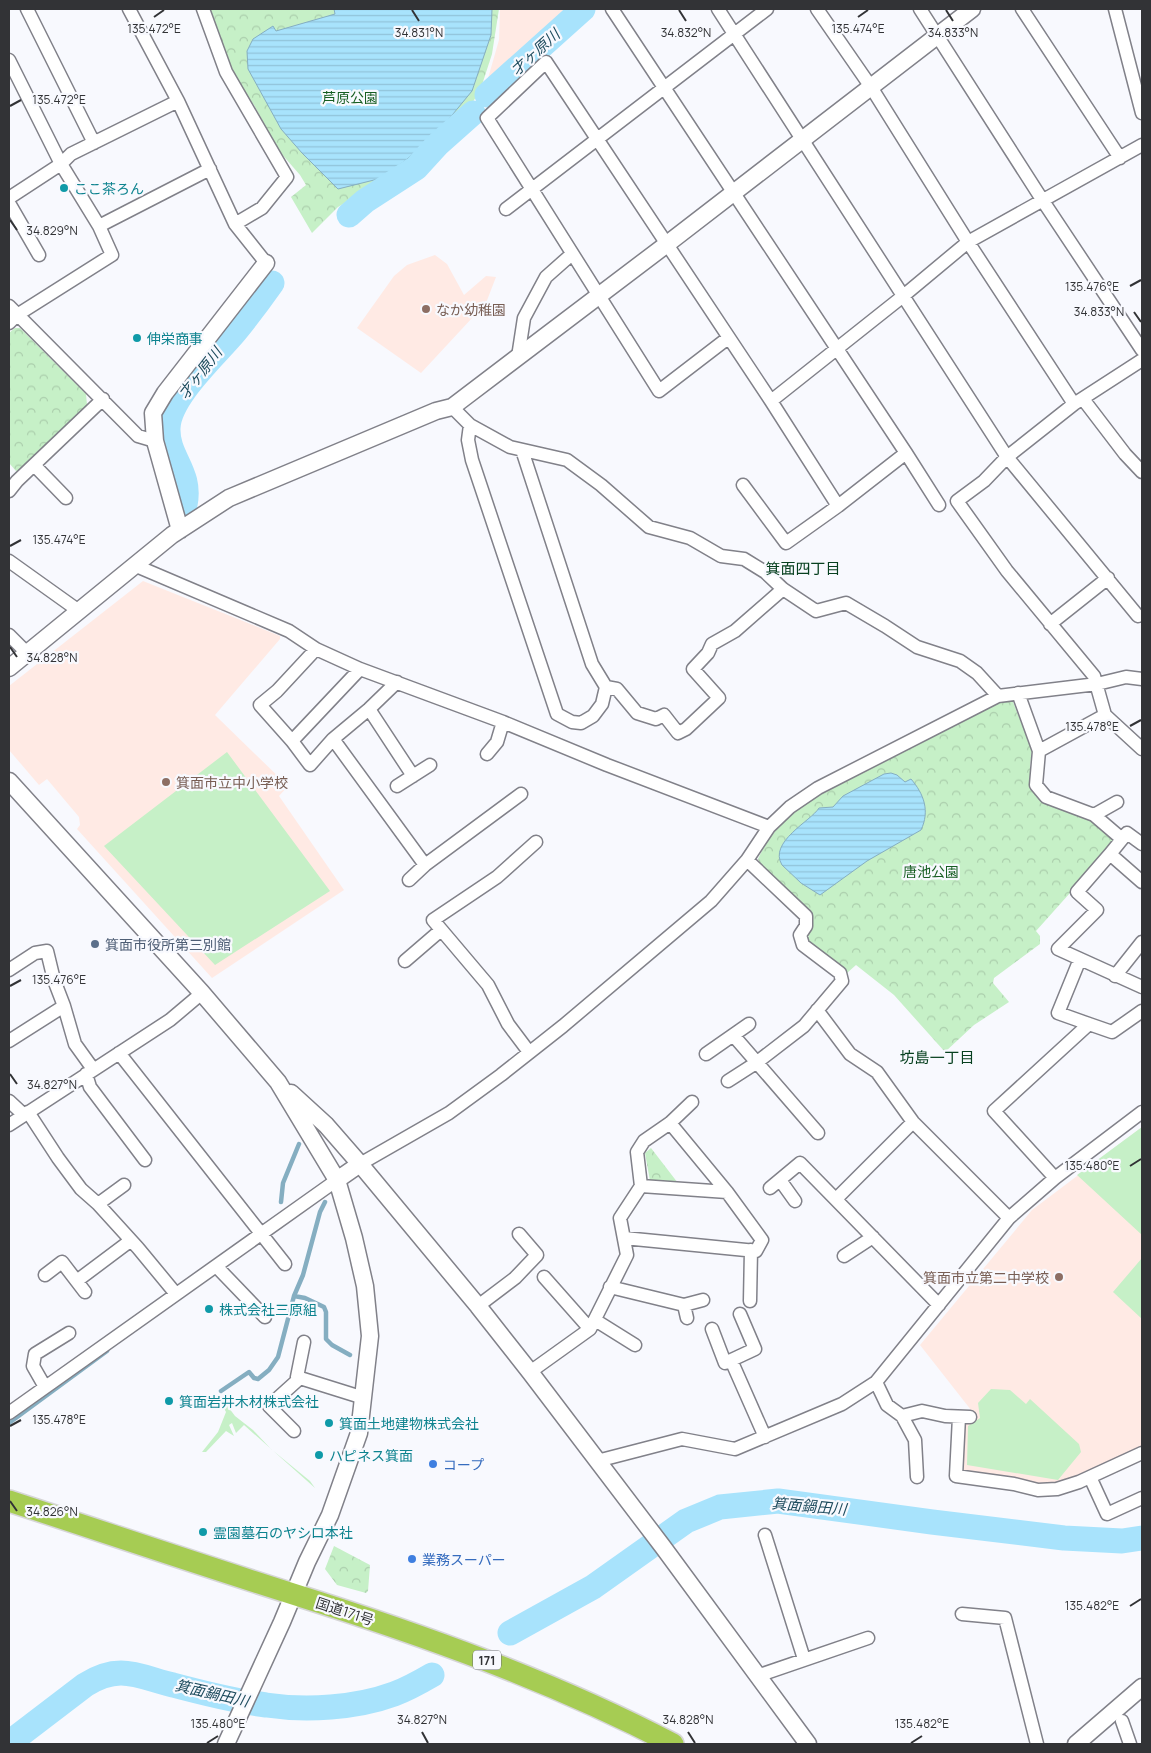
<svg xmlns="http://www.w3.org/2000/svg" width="1151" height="1753" viewBox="0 0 1151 1753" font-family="Manrope,'Noto Sans JP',sans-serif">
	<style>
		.education { fill: #ffeae4 }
		.grass { fill: #c6f0c7 }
		.park { fill: url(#park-crowns) }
		.water { fill: url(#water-rules); stroke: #85aec1 }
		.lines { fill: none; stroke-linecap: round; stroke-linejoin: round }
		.stream { stroke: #85aec1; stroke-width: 4.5 }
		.river { stroke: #a8e3fc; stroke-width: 25 }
		.minor-casing { stroke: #818189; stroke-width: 15 }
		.tertiary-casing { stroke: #818189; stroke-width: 19 }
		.trunk-casing { stroke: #d6d6d7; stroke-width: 24 }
		.minor { stroke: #fff; stroke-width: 12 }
		.tertiary { stroke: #fff; stroke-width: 16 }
		.trunk { stroke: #a6cc53; stroke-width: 21 }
		.ticks { fill: none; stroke: #323336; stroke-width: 2 }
		.culture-dot { fill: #0f9aa8; stroke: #f8f9fe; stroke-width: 2 }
		.education-dot { fill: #8d6e63; stroke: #f8f9fe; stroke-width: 2 }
		.service-dot { fill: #5c6f8a; stroke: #f8f9fe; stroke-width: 2 }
		.shop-dot { fill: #3f7fe0; stroke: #f8f9fe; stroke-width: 2 }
		.labels { text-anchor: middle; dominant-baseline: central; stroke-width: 4.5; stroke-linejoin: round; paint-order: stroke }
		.shield { fill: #f8f9fe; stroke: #6d6e72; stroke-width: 1 }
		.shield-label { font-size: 12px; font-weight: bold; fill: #323336 }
		.park-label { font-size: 14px; fill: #175e22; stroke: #f8f9fe }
		.culture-label { font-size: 14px; fill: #0d838f; stroke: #f8f9fe; text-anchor: start }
		.education-label { font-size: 14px; fill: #785e54; stroke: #f8f9fe; text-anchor: start }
		.service-label { font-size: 14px; fill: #4e5e75; stroke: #f8f9fe; text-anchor: start }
		.shop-label { font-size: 14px; fill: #366cbe; stroke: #f8f9fe; text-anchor: start }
		.street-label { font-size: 14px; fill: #323336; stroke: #f8f9fe }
		.water-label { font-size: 15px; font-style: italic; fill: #1e4c5e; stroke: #f8f9fe }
		.neighbourhood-label { font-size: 15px; fill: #07401f; stroke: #f8f9fe }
		.ticks-label { font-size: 12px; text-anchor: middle; fill: #323336; stroke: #f8f9fe; stroke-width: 4.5; stroke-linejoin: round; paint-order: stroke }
	</style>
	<defs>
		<pattern id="park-crowns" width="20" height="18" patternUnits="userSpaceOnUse" patternTransform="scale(1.25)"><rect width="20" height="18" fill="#c6f0c7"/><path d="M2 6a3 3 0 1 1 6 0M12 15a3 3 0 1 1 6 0" fill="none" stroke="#abceac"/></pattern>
		<pattern id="water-rules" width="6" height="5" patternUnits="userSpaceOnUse" patternTransform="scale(1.25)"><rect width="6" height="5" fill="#a8e3fc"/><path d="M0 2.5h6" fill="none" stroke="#91c3d9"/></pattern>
	</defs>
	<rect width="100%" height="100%" fill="#f8f9fe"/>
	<path class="education" d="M500,9h80l-91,82 -4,-2 14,-49z
		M435,255l12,9 17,31 22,-19 10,1 -10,26 -65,70 -64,-45 37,-52 13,-11z
		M143,581l137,55v3l-65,76 73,71 -9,10 65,94 -132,88 -135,-149 3,-4 -1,-8 -32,-38 -8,6 -30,-35v-64z
		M1142,1127v319l-65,32 -33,7 -33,-9 -46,-4 -4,-6 1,-37 4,-7 6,-1 -1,-11 -51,-65 112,-135z"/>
	<path class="grass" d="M227,752l103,139 -115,74 -111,-119z
		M1142,1127v108l-65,-60z
		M1142,1258v61l-29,-27z
		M991,1389l19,1 16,14 4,-5 49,45 2,8 -23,28 -91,-15 1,-39 12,-8 -2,-15z
		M220,1396l15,20 18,14 18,19 39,32 5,7 -71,-63 -8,8 -4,-10 -3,2 5,11 -8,-5 -20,21h-4l16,-20 8,-20 -8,-15z"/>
	<path class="park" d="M208,9h291l-7,45 -12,37 -12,18 -18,21 -46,38 -66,39 -26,26 -21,-36 15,-12 -6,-10 -21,-24 -25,-46 -17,-22 -14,-32z
		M15,328h5l66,66 1,11 -64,65 -7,1 -7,-8v-130z
		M1008,699l5,3 19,48 -2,15 1,14 4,13 55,25 23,18 -1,11 -76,85 4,5v8l-46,34 -1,5 16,19 -35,23 -29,27 -51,-57 -38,-30 -9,8 -41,-29 6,-20 -2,-11 -45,-40 -7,-14c11,-25 29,-43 51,-60l159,-84z
		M651,1148l30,39 -31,-6 -5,-28z
		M334,1546l36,19 -2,26 -2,2 -29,-8 -12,-16z"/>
	<path class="water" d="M334,9h158l-1,26 -19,56 -33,40 -33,29 -24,18 -44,11 -36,-36 -21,-24 -33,-60 -1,-18 6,-12 20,-13 3,5 59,-17z
		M891,773l6,2 8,7 6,-3c13,15 19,32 10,51l-54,31 -47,34 -19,-12 -19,-18c-14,-23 29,-44 37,-57l14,-1 10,-11 41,-22z"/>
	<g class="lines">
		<path class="stream" d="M281,1202l2,-19 16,-39
			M294,1296l11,2 19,9 2,5v27l6,6 18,10
			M221,1391l28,-19 5,6 4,1 11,-9 9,-13 16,-61 9,-21 17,-63 5,-10
			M9,1423l98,-72"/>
		<path class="river" d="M487,95l96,-86
			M349,215l16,-14 51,-33 21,-23 36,-32
			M185,505c7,-34 -18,-47 -17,-77 1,-31 47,-72 67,-96 13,-16 25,-32 37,-49
			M510,1633l83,-46 93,-66 34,-14 58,-6 154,21 132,16 58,3 20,-3
			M9,1743l76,-58c11,-7 22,-12 36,-12 17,0 34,8 52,12 30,8 61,16 93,20 40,6 90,3 128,-11 14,-5 26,-12 38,-19"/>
		<defs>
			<path id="minor" d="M27,9l67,134
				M129,9l49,92 57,123 31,39
				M203,9l23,63 61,105 -25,31 -27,16
				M612,9l294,444 33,52
				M718,9l289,448 131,159
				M817,9l54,78 97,155 106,162
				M920,9l123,192 99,149
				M1022,9l98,149
				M1115,9l27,104
				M9,60l52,104 38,62 13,29 -95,60 -8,8
				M9,198l52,-34 10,-10 107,-53
				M9,203l30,52
				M506,209l261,-200
				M99,226l111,-57
				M9,306l129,130 17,5
				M728,338l-69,53 -172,-273 59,-56 225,339 67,105
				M518,357l6,-39 22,-41 26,-23
				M1142,360l-68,44 -67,53 -23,24 -27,20 50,70 87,105 11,39 37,34
				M1083,399l42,55 17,18
				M771,401l131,-104 66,-55 174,-97
				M452,407l18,18 40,22 57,13 34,25 48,42 41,11 31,18 23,3 21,13 18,17 33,22 30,-8 39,23 32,21 43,14 17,12 21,23
				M470,425l-2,15 4,20 85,254 15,8 9,1 12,-7 9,-12 4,-17 -14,-23 -70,-214
				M34,465l32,33
				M743,485l43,58 52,-37 68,-53
				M9,491l8,-10 86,-82
				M9,561l70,50
				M134,565l155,66 27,18 44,20 143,53 104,43 162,62
				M1050,624l58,-46
				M9,635l18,18
				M316,649l-39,42 -17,14 32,36 18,24 23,-26 36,-30 28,-27
				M606,687l11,2 20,24 19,6 8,-4 14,18 8,-4 33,-31 -26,-29 15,-16 4,-9 23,-13 48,-42
				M1018,693l21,58 -3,34 10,12 48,18 28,24
				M369,709l44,67
				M333,739l92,126
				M292,741l68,-72
				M1039,751l66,-36
				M487,754l10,-12 6,-20
				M397,786l33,-21
				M1094,815l23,-13
				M1142,844l-15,-11 -17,21 32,28
				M1110,854l-33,38 20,18 -39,39 84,38
				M409,880l16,-15 96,-71
				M405,961l36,-31
				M9,970l26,-17 12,-2 7,29 10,26 11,38 18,25
				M1115,976l27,-34
				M817,1010l33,44 27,18 36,50 96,96
				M1089,1024l23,8 30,-21
				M733,1035l85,98
				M9,1041l55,-35
				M529,1052l-21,-28 -20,-39 -55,-65 64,-43 39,-35
				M119,1053l166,211
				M706,1054l43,-30
				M86,1074l4,13 55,73
				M728,1081l28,-18 48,-37 38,-45 -2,-8 -37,-28 -3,-10 6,-9v-10l-59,-56
				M9,1101l15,14
				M28,1112l30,46 23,31 17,15 40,44 38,46
				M9,1125l161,-105 32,-27
				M360,1164l89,-51 52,-38 62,-49 148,-125 36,-41 22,-33 21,-20 28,-19 180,-92 99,-12 29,-7 16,2
				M1055,1178l-61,-67 95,-87 -31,-11 22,-54
				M780,1180l15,21
				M641,1186l86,6
				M770,1188l30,-25 139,142
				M836,1199l77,-77
				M98,1204l26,-19
				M624,1238l132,13 6,-11 -35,-48 -57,-69
				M844,1256l29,-19
				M216,1266l49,51
				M45,1275l17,-13 23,30
				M544,1277l46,52
				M78,1280l52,-39
				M610,1287l74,18 19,-5
				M750,1301l1,-51
				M684,1305l3,13
				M478,1306l37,-28 22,-23 -18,-21
				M595,1320l40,25
				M712,1329l13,34 30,-14 -15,-35
				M731,1360l34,77
				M530,1372l60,-43 37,-74 -7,-37 21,-32 -4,-34 7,-11 26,-18 22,-21
				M297,1377l7,-35
				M876,1382l11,23 15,11 13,24 2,37
				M45,1387l-12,-21 2,-12 34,-21
				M9,1413l328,-233
				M902,1416l20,-5 23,5 25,1
				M959,1417l-3,59 58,8 24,6 19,-1 22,-7 63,-29
				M294,1431l-25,-25 31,-28 64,20
				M597,1461l85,-22 53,10 107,-45 34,-22 133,-164 46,-40 87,-66
				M1090,1477l17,37 35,-16
				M765,1535l39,124
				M962,1614l43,4 32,126
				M757,1676l111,-38
				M1122,1721l8,23"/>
			<path id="tertiary" d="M180,530l-25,-89 -2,-28 12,-20 101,-130
				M9,668l163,-133 57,-37 207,-87 16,-4 215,-163 305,-235
				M9,781l193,212 76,89 59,98 17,58 11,48 5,50 -11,97 -29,82 -23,47 -25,60 -56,122
				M291,1093l35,32 34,39
				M337,1180l23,-16 118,142 52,66 133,175 145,197
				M1076,1744l66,-57"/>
			<path id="trunk" d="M9,1501c95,31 189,63 284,93 130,41 259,87 380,150"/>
		</defs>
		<use href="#minor" class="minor-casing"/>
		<use href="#tertiary" class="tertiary-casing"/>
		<use href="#trunk" class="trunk-casing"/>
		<use href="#minor" class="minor"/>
		<use href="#tertiary" class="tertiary"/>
		<use href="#trunk" class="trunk"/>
	</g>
	<path class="ticks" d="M412,10l7,11M679,10l7,11M946,10l7,11M154,17l10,-7M858,17l10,-7M10,106l11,-6M10,220l7,10M1130,286l11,-6M1134,312l7,10M10,546l11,-6M10,647l7,10M1130,726l11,-6M10,986l11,-6M10,1074l7,10M1130,1166l11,-7M10,1426l11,-6M10,1501l7,10M1130,1606l11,-7M422,1732l6,11M688,1732l7,11M207,1743l11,-7M911,1743l11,-7"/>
	<g class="culture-dot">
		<circle cx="64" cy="188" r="5"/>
		<circle cx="137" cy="338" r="5"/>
		<circle cx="209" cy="1309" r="5"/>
		<circle cx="169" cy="1401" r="5"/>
		<circle cx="329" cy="1423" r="5"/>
		<circle cx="319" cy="1455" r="5"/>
		<circle cx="203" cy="1532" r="5"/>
	</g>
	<g class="education-dot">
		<circle cx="426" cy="309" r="5"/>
		<circle cx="166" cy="782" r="5"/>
		<circle cx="1059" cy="1277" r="5"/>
	</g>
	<circle class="service-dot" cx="95" cy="944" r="5"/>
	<g class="shop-dot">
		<circle cx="433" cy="1464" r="5"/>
		<circle cx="412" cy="1559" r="5"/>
	</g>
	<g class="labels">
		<rect class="shield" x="473" y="1650.5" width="28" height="19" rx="4"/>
		<g class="shield-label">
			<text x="487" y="1660">171</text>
		</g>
		<g class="park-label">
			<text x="350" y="97">芦原公園</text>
			<text x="931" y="871">唐池公園</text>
		</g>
		<g class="culture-label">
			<text x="74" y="188">ここ茶ろん</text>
			<text x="147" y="338">伸栄商事</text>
			<text x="219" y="1309">株式会社三原組</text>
			<text x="179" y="1401">箕面岩井木材株式会社</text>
			<text x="339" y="1423">箕面土地建物株式会社</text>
			<text x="329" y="1455">ハピネス箕面</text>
			<text x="213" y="1532">霊園墓石のヤシロ本社</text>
		</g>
		<g class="education-label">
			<text x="436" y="309">なか幼稚園</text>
			<text x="176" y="782">箕面市立中小学校</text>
			<text x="1049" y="1277" text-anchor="end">箕面市立第二中学校</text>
		</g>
		<g class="service-label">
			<text x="105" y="944">箕面市役所第三別館</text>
		</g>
		<g class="shop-label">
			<text x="443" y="1464">コープ</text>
			<text x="422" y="1559">業務スーパー</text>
		</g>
		<g class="street-label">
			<text transform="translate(345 1611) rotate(18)">国道171号</text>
		</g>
		<g class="water-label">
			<text transform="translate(535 52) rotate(-42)">才ヶ原川</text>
			<text transform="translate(200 373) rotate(-52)">才ヶ原川</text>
			<text transform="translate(809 1506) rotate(5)">箕面鍋田川</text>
			<text transform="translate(212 1693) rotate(13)">箕面鍋田川</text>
		</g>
		<g class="neighbourhood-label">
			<text x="803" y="568">箕面四丁目</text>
			<text x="937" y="1057">坊島一丁目</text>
		</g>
	</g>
	<g class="ticks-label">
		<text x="154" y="33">135.472°E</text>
		<text x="858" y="33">135.474°E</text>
		<text x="953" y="37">34.833°N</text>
		<text x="419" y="37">34.831°N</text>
		<text x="686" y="37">34.832°N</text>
		<text x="59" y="104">135.472°E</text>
		<text x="52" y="235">34.829°N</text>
		<text x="1092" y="291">135.476°E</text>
		<text x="1099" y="316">34.833°N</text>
		<text x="59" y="544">135.474°E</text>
		<text x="52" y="662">34.828°N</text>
		<text x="1092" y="731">135.478°E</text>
		<text x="59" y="984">135.476°E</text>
		<text x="52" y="1089">34.827°N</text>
		<text x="1092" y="1170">135.480°E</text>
		<text x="59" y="1424">135.478°E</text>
		<text x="52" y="1516">34.826°N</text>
		<text x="1092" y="1610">135.482°E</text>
		<text x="422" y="1724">34.827°N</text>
		<text x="688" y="1724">34.828°N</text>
		<text x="218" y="1728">135.480°E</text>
		<text x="922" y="1728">135.482°E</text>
	</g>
	<rect width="1151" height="1753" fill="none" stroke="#323336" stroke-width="20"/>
</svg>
